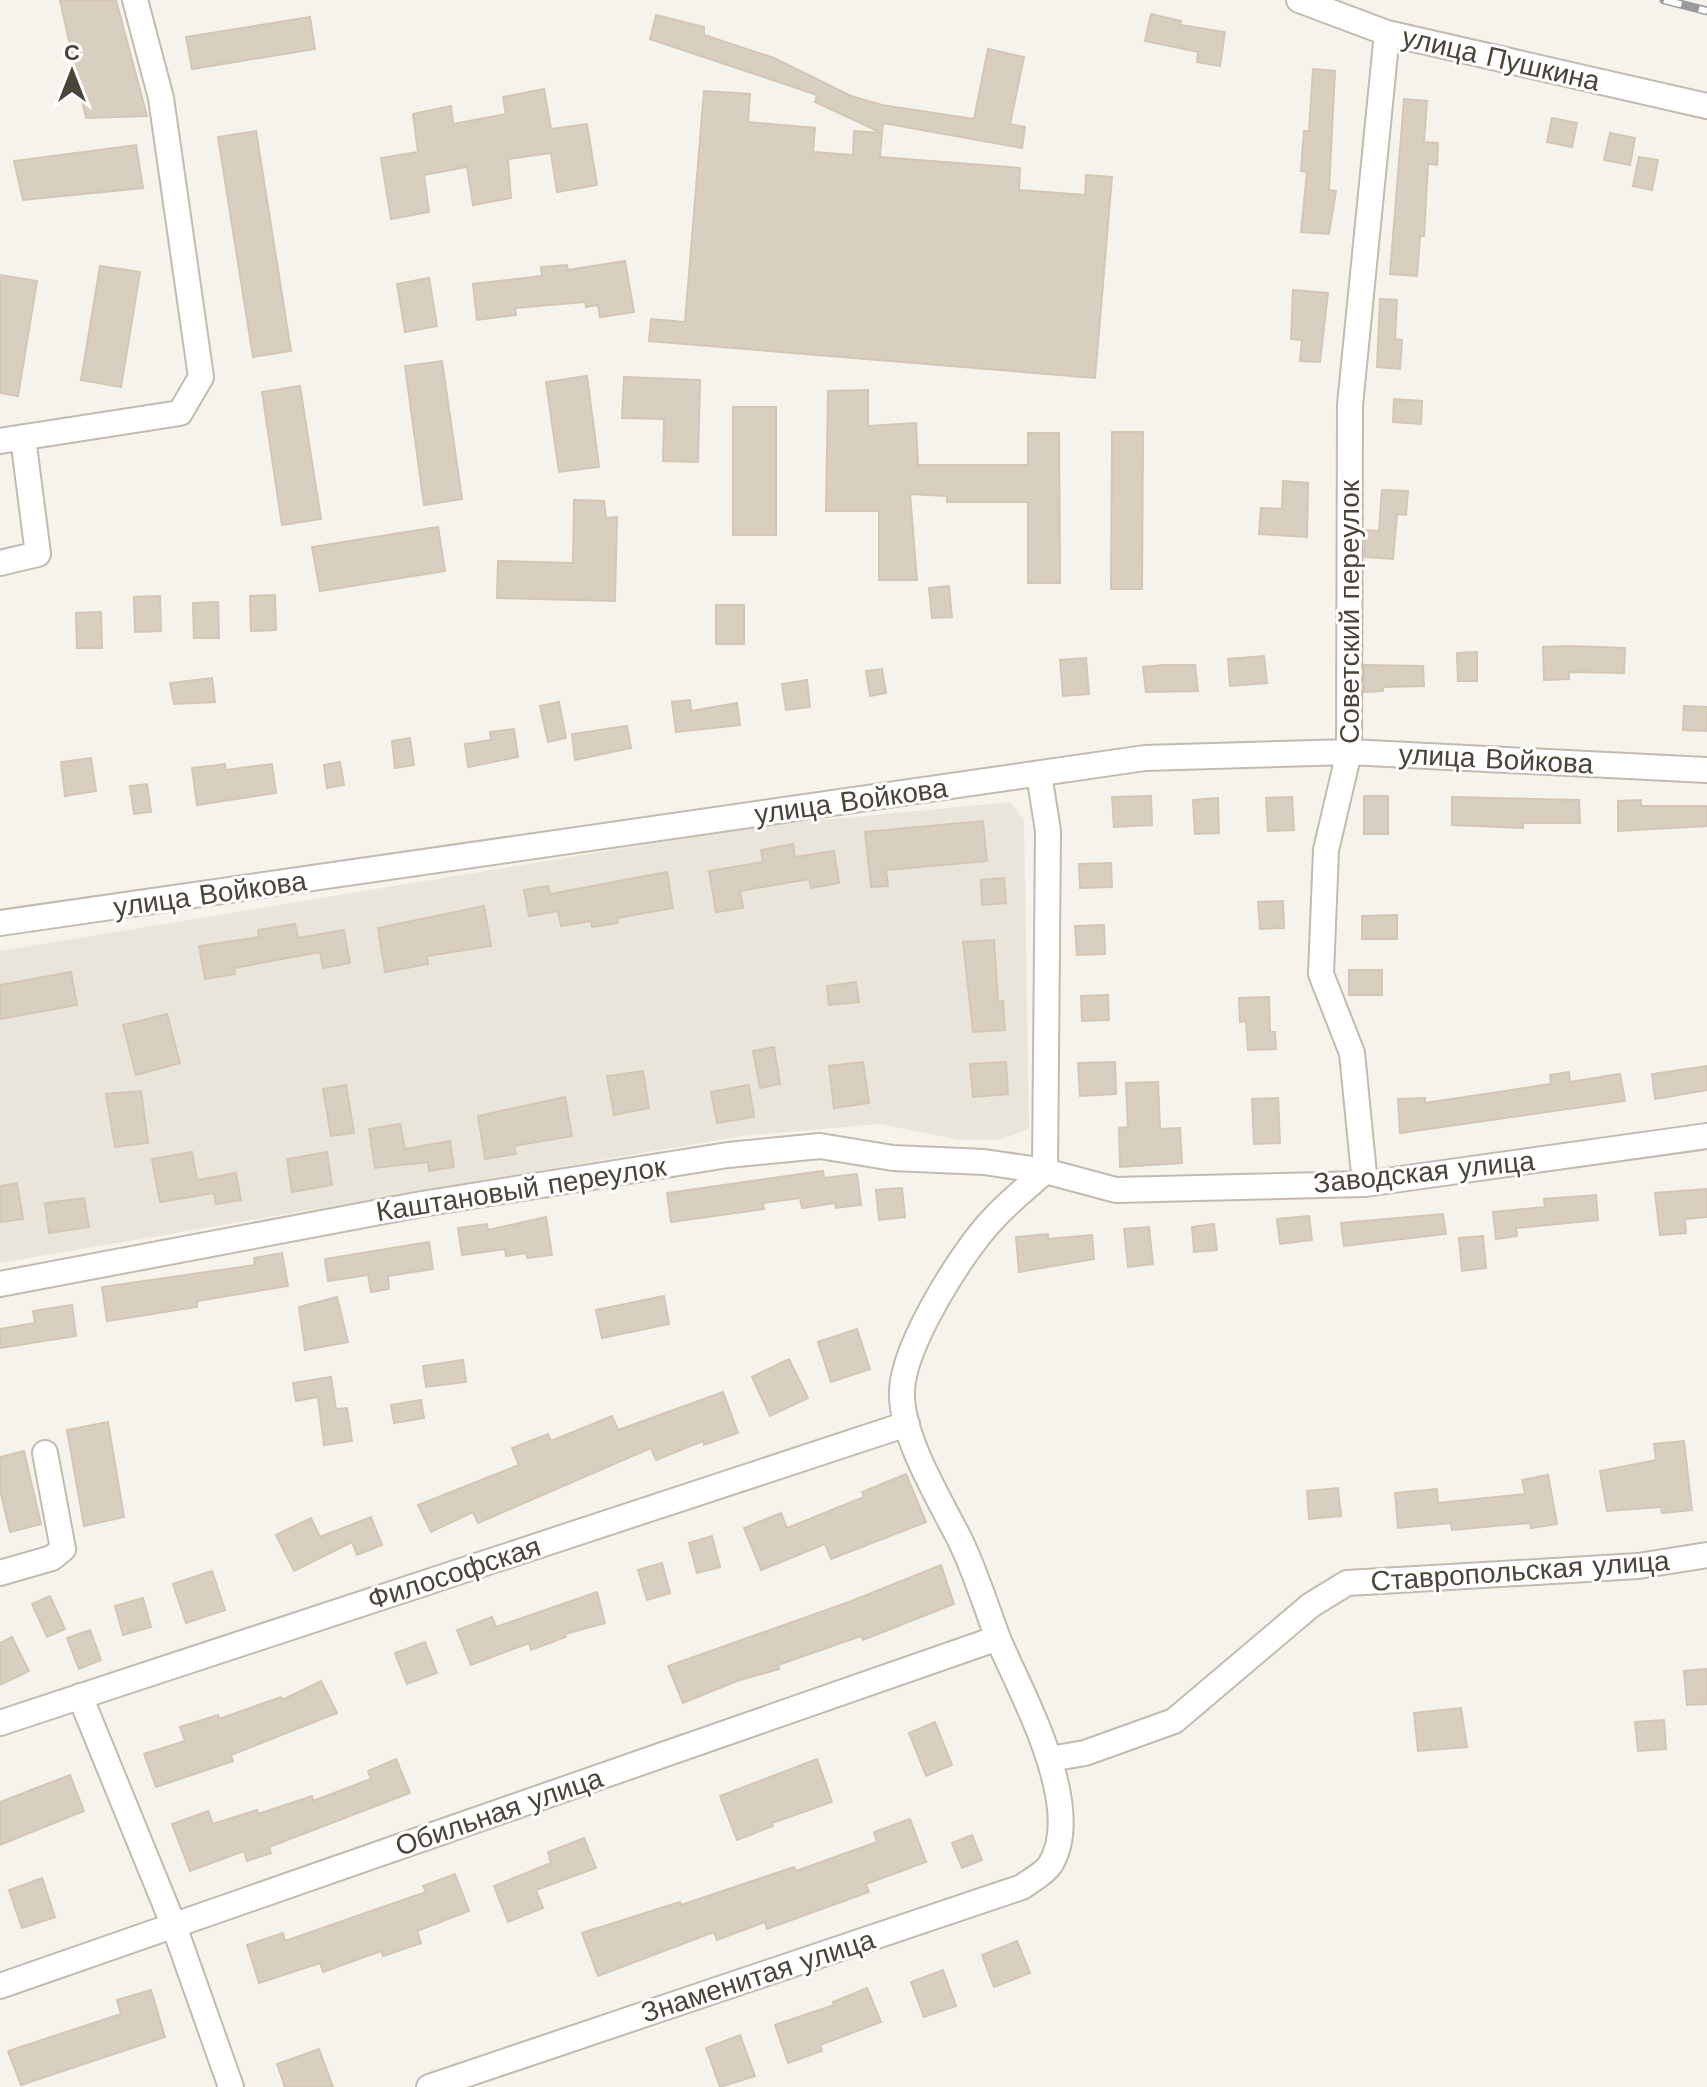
<svg xmlns="http://www.w3.org/2000/svg" width="1707" height="2087" viewBox="0 0 1707 2087" font-family="'Work Sans',sans-serif">
	<style>
		.residential { fill: #eae5da }
		.building { fill: #d8cfc1; stroke: #d3c7b4; stroke-width: 2 }
		.lines { fill: none; stroke-linecap: round; stroke-linejoin: round }
		.minor-casing { stroke: #c2bbae; stroke-width: 28 }
		.minor { stroke: #fff; stroke-width: 24 }
		.rail-casing { stroke: #9a9a9a; stroke-width: 9 }
		.rail { stroke: #fff; stroke-width: 6; stroke-dasharray: 18; stroke-linecap: butt }
		.labels { text-anchor: middle; dominant-baseline: central; stroke-width: 6; stroke-linejoin: round; paint-order: stroke }
		.street-label { font-size: 28px; fill: #4b4439; stroke: #fff }
	</style>
	<rect width="100%" height="100%" fill="#f6f3ec"/>
	<path class="residential" d="M1010,802l14,19 5,308 -31,11h-38l-80,-16 -138,12 -742,127v-312l752,-124z"/>
	<path class="building" d="M60,0h56l31,116 -61,2z
		M1151,14l30,7 -1,4 45,7 -5,34 -23,-4 1,-10 -53,-11z
		M656,15l48,12v8l70,23 77,38 31,9 92,14 14,-70 36,8 -14,67 15,3 -3,21 -139,-25 -1,10 -67,-31 2,-7 -167,-56z
		M310,17l5,32 -123,20 -6,-32z
		M1313,69l22,2 -6,119 7,1 -7,43 -28,-2 6,-60 -6,-1 3,-40h5z
		M544,89l7,40 36,-5 10,61 -40,7 -6,-39 -43,6 3,39 -38,7 -6,-38 -43,8 5,37 -38,7 -10,-61 37,-6 -5,-38 38,-8 2,18 53,-10 -3,-17z
		M704,91l46,3 -2,28 67,6 -2,24 40,3 1,-24 28,2 -2,24 140,11 -1,22 66,5 1,-20 26,2 -17,201 -446,-37 2,-22 34,3z
		M1404,99l23,2 -3,41 14,1 -1,22 -9,-1 -4,72h-4l-3,40 -27,-2z
		M1552,118l25,5 -5,24 -25,-5z
		M256,131l35,220 -38,6 -35,-220z
		M1610,133l25,5 -5,27 -26,-5z
		M136,145l7,43 -120,12 -9,-39z
		M1639,157l19,3 -6,30 -19,-4z
		M625,261l9,51 -34,5 -2,-12 -12,2 -1,-5 -70,6 1,7 -39,5 -4,-36 69,-8 -1,-9 26,-2 1,5z
		M100,266l40,6 -19,115 -40,-7z
		M0,275l37,6 -19,115 -18,-3z
		M429,278l8,48 -32,6 -8,-48z
		M1293,290l35,3 -8,69 -20,-1 2,-21 -11,-1z
		M1380,299l17,1 -2,39 7,1 -2,29 -23,-2z
		M442,361l20,138 -38,6 -19,-139z
		M587,376l12,91 -40,5 -13,-90z
		M624,377l76,3 -2,82 -35,-1 1,-42 -42,-1z
		M300,386l21,133 -39,6 -20,-133z
		M868,390v36l48,-3 2,42h110v-32h31l1,150h-32v-81h-81v-6l-37,-2 7,86h-38v-69h-53l2,-120z
		M1394,399l28,2 -1,23 -28,-2z
		M733,407h43v128h-43z
		M1112,432h31l-1,157h-31z
		M1283,481l25,2 -1,54 -48,-3 2,-26 21,1z
		M1382,490l26,1 -2,24 -9,-1 -4,45 -28,-2v-27l14,1z
		M574,500l30,1 2,17 11,-1 -2,84 -118,-3 1,-37 75,2z
		M438,527l7,44 -125,20 -8,-44z
		M949,586l3,31 -20,1 -3,-30z
		M275,595l1,35 -25,1 -1,-35z
		M160,596l1,35 -26,1 -1,-35z
		M218,602l1,36h-25l-1,-35z
		M716,605h28v39h-28z
		M101,612l1,36h-25l-1,-35z
		M1569,646l56,2 -1,25 -55,-1v7l-25,1 -1,-33z
		M1477,652v29h-19l-1,-28z
		M1264,656l3,27 -37,3 -2,-27z
		M1086,658l3,36 -26,2 -3,-36z
		M1164,665h31l3,26 -52,1 -3,-25z
		M1364,665l59,1 1,20 -41,1v4l-19,1z
		M882,669l4,24 -16,3 -4,-25z
		M212,678l3,24 -41,2 -4,-21z
		M807,680l3,27 -24,3 -4,-26z
		M690,700l1,11 46,-8 3,22 -64,7 -4,-30z
		M559,702l7,36 -18,4 -8,-36z
		M1684,706l23,1v24l-24,-1z
		M627,726l4,22 -56,12 -3,-26z
		M514,729l4,28 -50,10 -3,-23 26,-4 -1,-8z
		M410,738l4,27 -19,3 -3,-27z
		M91,758l5,33 -31,5 -4,-34z
		M340,762l4,23 -17,3 -3,-23z
		M225,764l1,6 46,-6 4,29 -79,12 -5,-37z
		M147,784l4,28 -17,2 -4,-28z
		M1151,796l1,29 -38,2 -2,-30z
		M1364,796h24v38h-24z
		M1292,797l2,33 -26,1 -2,-33z
		M1452,797l127,3 1,23h-57v5l-71,-3z
		M1218,798l1,35 -24,1 -2,-34z
		M1641,800v6h66v20l-89,5v-30z
		M983,821l4,40 -101,9 2,16 -17,1 -6,-55z
		M793,844l2,13 39,-6 5,32 -28,5 -2,-9 -69,12 3,17 -27,4 -7,-41 54,-9 -2,-12z
		M1111,863l1,24 -32,1 -1,-24z
		M667,872l6,36 -56,10 1,5 -26,4 -1,-6 -30,5 -3,-15 -29,5 -5,-26 24,-4 2,8z
		M1004,878l2,25 -24,2 -1,-25z
		M1283,901l1,27 -24,1 -2,-27z
		M484,906l7,40 -64,10 1,8 -43,8 -7,-44z
		M1397,915v24h-35v-23z
		M295,924l3,14 46,-8 6,33 -27,5 -3,-16 -86,16 1,6 -30,5 -6,-33 60,-9 -1,-7z
		M1104,925l1,29 -28,1 -2,-29z
		M994,940l4,62 5,-1 2,29 -32,2 -10,-90z
		M1349,970h33v25h-33z
		M71,972l6,33 -77,14v-34z
		M856,982l3,20 -30,3 -2,-19z
		M1108,995l1,25 -27,1 -1,-25z
		M1269,997l1,35h5l1,17 -28,1 -2,-29 -6,1 -1,-24z
		M167,1014l13,49 -44,12 -13,-50z
		M774,1047l6,37 -20,4 -7,-37z
		M863,1062l6,41 -35,5 -5,-42z
		M1006,1062l2,32 -35,3 -3,-33z
		M1115,1062l1,32 -36,2 -2,-33z
		M1707,1066v24l-52,9 -3,-25z
		M643,1071l6,37 -35,7 -7,-39z
		M1569,1072l1,10 50,-8 5,27 -225,32 -2,-34 27,-1v5l126,-19 -1,-9z
		M1158,1082l2,47 20,-1 2,35 -62,4 -1,-39 9,-1 -2,-44z
		M346,1085l8,48 -23,3 -8,-47z
		M749,1085l5,32 -37,6 -6,-31z
		M141,1091l7,52 -33,4 -9,-53z
		M565,1097l7,39 -58,10 2,8 -31,5 -7,-43z
		M1278,1098l2,45 -26,1 -2,-45z
		M400,1124l5,25 45,-8 4,26 -25,4 -1,-9 -53,6 -6,-39z
		M192,1152l5,28 39,-7 5,27 -25,4 -2,-11 -54,9 -8,-43z
		M327,1152l5,33 -40,7 -5,-33z
		M823,1171l1,7 33,-4 4,31 -25,3 -1,-5 -33,5 -2,-10 -37,5 1,6 -93,13 -4,-29z
		M17,1183l6,36 -22,3 -1,-36z
		M902,1188l3,29 -26,3 -3,-30z
		M1707,1189v28l-22,2 1,14 -26,2 -5,-42z
		M1596,1195l2,25 -82,8 1,8 -21,3 -3,-27 52,-5 -1,-8z
		M84,1198l5,29 -40,6 -4,-30z
		M1443,1214l3,20 -102,12 -3,-23z
		M1309,1216l3,24 -32,4 -3,-25z
		M546,1217l6,38 -25,3 -1,-5 -20,3 -1,-7 -43,6 -4,-27 29,-4 1,6z
		M1214,1224l3,26 -23,2 -2,-25z
		M1149,1227l4,37 -25,3 -4,-38z
		M1048,1234v5l44,-4 2,24 -75,13 -3,-35z
		M1483,1236l3,32 -24,3 -3,-33z
		M429,1242l4,27 -45,7 1,13 -18,3 -3,-17 -40,6 -3,-22z
		M282,1253l6,33 -91,15v6l-90,14 -5,-34 153,-22 -1,-7z
		M664,1296l5,28 -67,14 -6,-28z
		M337,1297l11,45 -43,8 -6,-43z
		M72,1305l4,31 -76,12v-19l35,-6 -2,-12z
		M857,1329l13,40 -39,13 -13,-40z
		M789,1359l19,39 -38,18 -18,-39z
		M463,1360l3,22 -40,5 -3,-21z
		M331,1377l5,32 11,-1 5,33 -28,4 -6,-48 -22,4 -3,-18z
		M723,1392l15,41 -34,12 -1,-4 -47,19 -5,-12 -173,75 -5,-11 -42,20 -13,-27 101,-40 -7,-17 36,-14 3,7 61,-25 6,14z
		M421,1400l3,18 -30,5 -3,-18z
		M108,1422l16,95 -40,9 -17,-96z
		M1684,1441l8,69 -30,3 -1,-6 -54,4 -7,-40 56,-11 -2,-16z
		M24,1451l17,73 -31,8 -10,-42v-33z
		M906,1474l20,48 -95,37 -6,-15 -64,26 -17,-42 37,-15 6,15 77,-31 -2,-5z
		M1548,1475l9,49 -26,4 -1,-5 -78,7 -1,-7 -53,5 -3,-35 42,-4 1,14 87,-9 -3,-14z
		M1338,1488l3,28 -32,3 -2,-28z
		M371,1517l11,28 -25,10 -5,-13 -58,29 -18,-36 35,-17 9,19z
		M712,1536l8,31 -23,6 -8,-30z
		M662,1563l8,30 -23,7 -9,-30z
		M941,1565l13,39 -91,36 -2,-4 -83,29 1,4 -42,12 -54,22 -15,-37 181,-64z
		M212,1571l13,39 -39,13 -13,-39z
		M597,1592l8,31 -40,11 1,3 -35,13 -2,-7 -58,22 -14,-35 35,-13 4,10z
		M50,1596l15,33 -18,8 -15,-33z
		M143,1598l8,29 -28,8 -8,-29z
		M90,1630l11,30 -22,9 -12,-31z
		M12,1637l17,34 -29,14v-42z
		M425,1642l12,31 -30,11 -12,-31z
		M1707,1669v35l-20,1 -3,-34z
		M321,1681l16,32 -106,42 2,6 -77,26 -12,-33 41,-13 -5,-14 38,-12 1,4 62,-22 1,3z
		M1461,1708l6,39 -49,4 -4,-38z
		M1664,1720l2,29 -28,2 -3,-29z
		M935,1722l17,43 -26,11 -17,-43z
		M396,1759l14,34 -141,54 2,6 -24,8 -3,-10 -54,20 -18,-47 36,-13 5,13 44,-14 1,4 54,-18 1,5 58,-22 -3,-8z
		M817,1759l15,43 -60,21 1,3 -36,14 -17,-44z
		M70,1775l14,36 -84,34v-43z
		M910,1819l16,43 -60,22 3,8 -102,37 -2,-7 -48,18 -3,-8 -116,44 -16,-43 98,-31 1,3 113,-38 2,4 81,-29 -3,-10z
		M972,1835l10,25 -20,8 -10,-25z
		M584,1838l12,30 -60,22 7,18 -35,14 -14,-36 57,-23 -3,-11z
		M455,1874l14,37 -52,20 4,12 -38,13 -2,-5 -58,21 -3,-9 -61,20 -12,-38 36,-12 2,8 141,-49 -3,-6z
		M42,1878l13,39 -33,11 -13,-38z
		M1017,1941l13,32 -36,14 -12,-32z
		M943,1970l13,36 -32,11 -13,-35z
		M867,1988l14,34 -61,23 2,6 -34,12 -13,-38 59,-20 -1,-3z
		M151,1990l14,47 -144,48 -13,-34 113,-37 -4,-14z
		M740,2035l15,41 -35,11 -14,-39z
		M319,2049l14,38h-48l-8,-23z"/>
	<g class="lines">
		<defs>
			<path id="minor" d="M1299,0l88,33 320,73
				M0,441l180,-28 21,-36 -40,-279 -26,-98
				M0,563l38,-9 -15,-116
				M0,923l1145,-165 204,-6 358,18
				M1365,1184l-13,-131 -31,-79 5,-124 23,-98 1,-347 37,-372
				M0,1284l422,-80 306,-49 92,-9 73,12 91,4 61,9 71,19 249,-6 342,-48
				M0,1573l52,-15 11,-9 -18,-96
				M80,1696l94,230 57,161
				M0,1723l907,-299
				M1050,1759l35,-6 89,-32 137,-116 36,-22 291,-17 69,-11
				M0,1986l998,-348
				M429,2087l593,-200c8,-6 23,-14 28,-22 36,-57 -28,-170 -51,-224 -13,-34 -23,-68 -39,-101 -20,-40 -61,-106 -58,-151 3,-46 61,-140 94,-173 15,-16 33,-30 49,-45l3,-340 -9,-57"/>
		</defs>
		<use href="#minor" class="minor-casing"/>
		<use href="#minor" class="minor"/>
		<defs>
			<path id="rail" d="M1664,0l43,11"/>
		</defs>
		<use href="#rail" class="rail-casing"/>
		<use href="#rail" class="rail"/>
	</g>
	<g class="labels">
		<g class="street-label">
			<text transform="translate(1501 59) rotate(13)">улица Пушкина</text>
			<text transform="translate(1349 612) rotate(-90)">Советский переулок</text>
			<text transform="translate(1496 759) rotate(3)">улица Войкова</text>
			<text transform="translate(851 801) rotate(-8)">улица Войкова</text>
			<text transform="translate(210 894) rotate(-8)">улица Войкова</text>
			<text transform="translate(1424 1172) rotate(-6)">Заводская улица</text>
			<text transform="translate(521 1189) rotate(-9)">Каштановый переулок</text>
			<text transform="translate(1520 1571) rotate(-4)">Ставропольская улица</text>
			<text transform="translate(454 1573) rotate(-18)">Философская</text>
			<text transform="translate(499 1812) rotate(-19)">Обильная улица</text>
			<text transform="translate(758 1976) rotate(-18)">Знаменитая улица</text>
		</g>
	</g>
	<g transform="translate(72 72)" stroke="#ffffff" stroke-width="6" paint-order="stroke">
	<path d="M0-6L14 30L0 20L-14 30Z" fill="#4b4439"/>
	<text y="-12" font-size="22" font-weight="bold" text-anchor="middle" fill="#4b4439">С</text>
	</g>
</svg>
